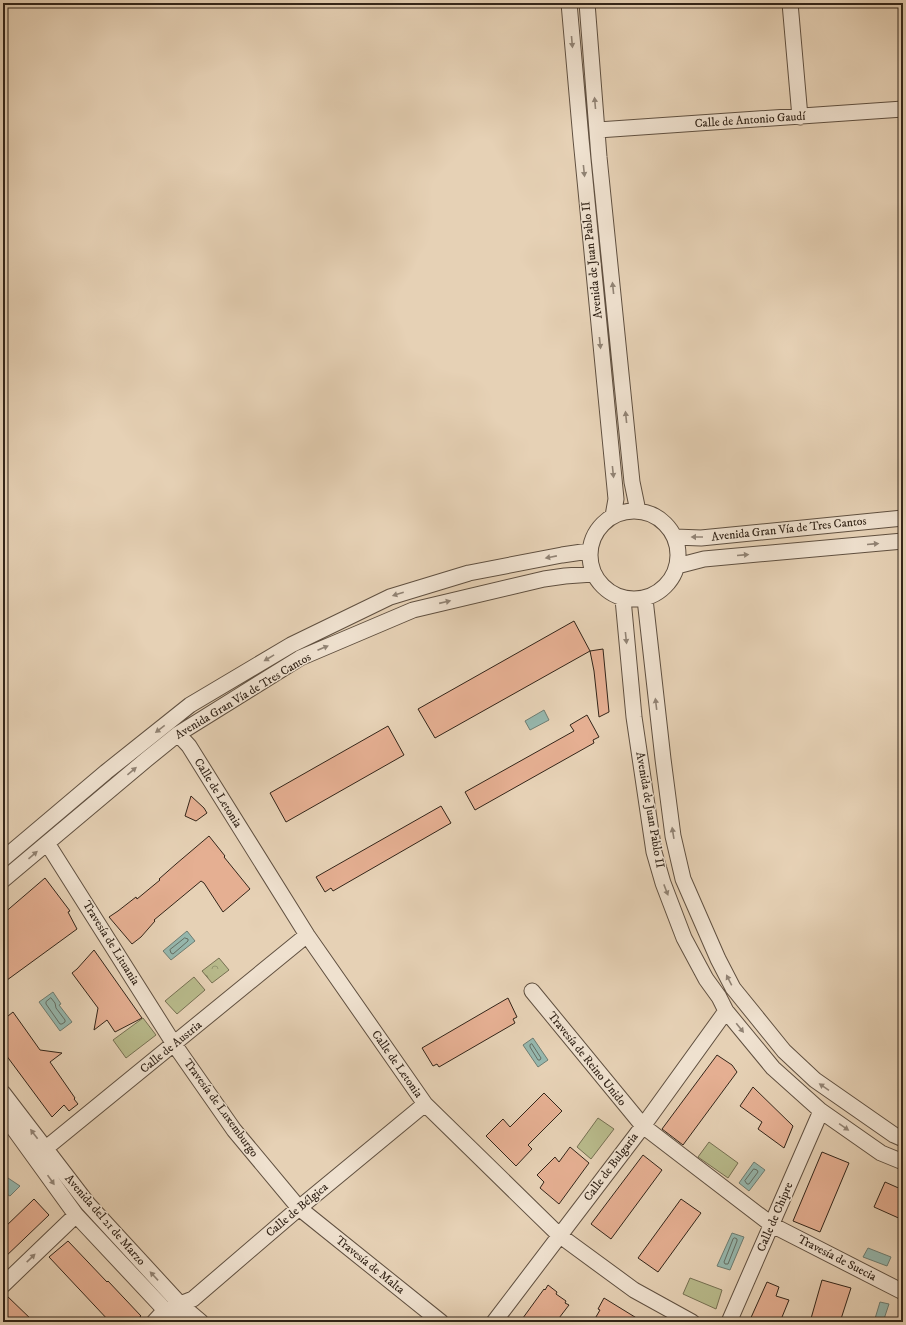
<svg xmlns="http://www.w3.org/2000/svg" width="906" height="1325" viewBox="0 0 906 1325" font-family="'IM FELL DW Pica',serif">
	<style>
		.grass { fill: #b8ba8b; stroke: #767052 }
		.park { fill: url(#park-crowns); stroke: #767052 }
		.water { fill: #96b7ad; stroke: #6e7d72 }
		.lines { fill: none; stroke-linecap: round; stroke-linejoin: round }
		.shore { stroke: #646e63; stroke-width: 1 }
		.building { fill: #e5af92; stroke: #332519 }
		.minor-casing { stroke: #605040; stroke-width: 17 }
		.minor { stroke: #efe1cf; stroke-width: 15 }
		.oneway { fill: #918374 }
		.labels { text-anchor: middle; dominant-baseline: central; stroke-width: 3; stroke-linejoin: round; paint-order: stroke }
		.street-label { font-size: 12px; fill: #332519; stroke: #efe1cf }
	</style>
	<defs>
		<pattern id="park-crowns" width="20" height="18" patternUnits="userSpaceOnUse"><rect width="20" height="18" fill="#b8ba8b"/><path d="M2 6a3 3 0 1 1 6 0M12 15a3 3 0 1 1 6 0" fill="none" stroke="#969771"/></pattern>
	</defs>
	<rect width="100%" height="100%" fill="#e6d1b5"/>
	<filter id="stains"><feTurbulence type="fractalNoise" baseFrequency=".005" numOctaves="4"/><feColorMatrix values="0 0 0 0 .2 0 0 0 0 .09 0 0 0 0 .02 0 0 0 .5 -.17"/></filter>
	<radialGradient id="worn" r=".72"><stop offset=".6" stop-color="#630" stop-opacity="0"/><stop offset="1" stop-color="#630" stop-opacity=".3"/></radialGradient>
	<path class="grass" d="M194,977l11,13 -28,24 -12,-13z
		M143,1018l13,17 -30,23 -13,-18z
		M598,1118l16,11 -23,30 -14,-12z
		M709,1142l29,21 -10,15 -30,-21z
		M690,1278l32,12 -6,19 -33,-15z"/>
	<path class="park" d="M219,958l10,12 -17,13 -10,-12z"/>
	<path class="water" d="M544,710l5,10 -19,10 -5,-9z
		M187,931l8,10 -24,19 -8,-9z
		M53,992l8,12 -2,1 13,17 -12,9 -21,-29z
		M533,1038l15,22 -10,7 -15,-22z
		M754,1162l11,8 -16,21 -10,-8z
		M5,1176l15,10 -10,10 -7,-4v-14z
		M732,1233l12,4 -14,33 -13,-4z
		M868,1248l23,9 -4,9 -24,-9z
		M880,1302l9,2 -6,18h-9z"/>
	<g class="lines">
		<path class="shore" d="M185,938l3,1v2l-15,13 -2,-1 -1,-3z
			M51,998l4,5 1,5 9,12v2l-3,2h-2l-14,-20v-2z
			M532,1044l9,14 -1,2h-2l-8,-13v-2z
			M754,1169l3,1 1,2 -9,12h-2l-2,-3z
			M735,1238l2,1v2l-9,23h-3l-1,-2 9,-23z"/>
	</g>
	<path class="building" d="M574,621l16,30 13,-2 6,63 -10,5 -5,-46 -4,-20 -155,87 -17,-29z
		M587,715l12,22 -6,3 1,3 -119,67 -10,-18 109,-61 -4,-6z
		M388,726l16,29 -118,67 -16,-29z
		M191,796l13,12 3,5 -11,8 -11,-5z
		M441,806l10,17 -118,68 -2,-3 -6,4 -9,-15z
		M209,836l16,20 -1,1 26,32 -27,23 -19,-29 -3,-2 -47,39 1,1 -14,16 -9,7 -23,-27 9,-6 18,-14 1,2 23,-19 -1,-1 17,-15z
		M45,878l25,33 -2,1 9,17 -74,54v-69z
		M94,950l48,68 -27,14 -8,-12 -13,10 4,-22 -26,-35 5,-4z
		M508,998l9,19 -4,2 2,4 -76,44 -2,-3 -4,2 -11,-18z
		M13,1012l27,38 22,3 -12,9 25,36 -1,1 4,5 -9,7 -5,-6 -12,12 -49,-66v-31z
		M717,1055l15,10 5,7 -54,73 -21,-16z
		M753,1087l40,39 -9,22 -26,-19 4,-7 -22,-16z
		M544,1093l18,18 -34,34 4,4 -16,17 -30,-30 17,-17 7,8z
		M570,1147l19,16 -30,41 -19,-16 4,-6 -7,-7 18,-18 4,5z
		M822,1152l27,11 -29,69 -27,-11z
		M643,1155l19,15 -51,69 -20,-15z
		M885,1182l18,8v30l-29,-13z
		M34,1199l15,16 -46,44v-30z
		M681,1199l20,14 -43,59 -20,-14z
		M68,1241l39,41 1,-1 33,35 -7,6h-24l-61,-65z
		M822,1280l29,8 -11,34h-30z
		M767,1282l12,5 -3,9 13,4 -9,22h-31z
		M548,1285l9,7 -1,2 10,7 -1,2 4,2 -13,17h-36l24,-33 1,1z
		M3,1294h2l29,28h-31z
		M604,1298l39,24h-50l7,-12 -2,-1z"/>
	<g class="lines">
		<defs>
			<path id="minor" d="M569,3l12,136 35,360 -3,17
				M587,3l12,154 33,325 6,29
				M790,3l10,114
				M598,130l305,-21
				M590 555a44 44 0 1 1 88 0a44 44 0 1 1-88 0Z
				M675,537l26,1 202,-20
				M677,566l27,-7 199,-18
				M623,599l11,118 20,135 9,31 21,55 22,41 13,18 7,14 47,57 48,43 60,42 22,9
				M645,599l18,160 10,77 10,43 35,80 15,29 51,63 31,29 79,55 9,4
				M178,734l11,12 118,189 118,169 134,131 75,55 58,32
				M47,843l127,201 60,86 65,78 142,114
				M3,859l103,-87 84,-67 101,-60 99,-48 79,-24 93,-18 27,-4
				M3,880l144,-121 31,-25 122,-76 113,-48 131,-31 21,-3 28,-2
				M532,991l111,135 129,99 131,67
				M3,1093l85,111 93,101 20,17
				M3,1114l73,101 89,95 14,12
				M35,1157l272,-222
				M3,1285l73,-70
				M154,1322l11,-12 28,-11 106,-91 126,-104
				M494,1322l149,-196 83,-115
				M729,1322l92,-211"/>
		</defs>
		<use href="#minor" class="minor-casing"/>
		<use href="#minor" class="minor"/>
	</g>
	<defs><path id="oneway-solid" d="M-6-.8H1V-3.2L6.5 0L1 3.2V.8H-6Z"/></defs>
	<g class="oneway">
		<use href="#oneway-solid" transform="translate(572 42) rotate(85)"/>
		<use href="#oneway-solid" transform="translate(595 103) rotate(-95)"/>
		<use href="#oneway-solid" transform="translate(584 171) rotate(84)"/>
		<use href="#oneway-solid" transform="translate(613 288) rotate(-96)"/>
		<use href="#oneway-solid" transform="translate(600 343) rotate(84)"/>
		<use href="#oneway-solid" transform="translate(626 417) rotate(-96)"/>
		<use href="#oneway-solid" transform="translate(613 472) rotate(84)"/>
		<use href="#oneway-solid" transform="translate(697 537) rotate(180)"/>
		<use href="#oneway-solid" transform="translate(873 544) rotate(-5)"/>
		<use href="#oneway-solid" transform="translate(743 555) rotate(-5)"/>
		<use href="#oneway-solid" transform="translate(551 557) rotate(169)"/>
		<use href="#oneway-solid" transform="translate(398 594) rotate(163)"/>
		<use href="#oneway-solid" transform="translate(445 602) rotate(-13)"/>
		<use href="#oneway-solid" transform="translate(626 638) rotate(84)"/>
		<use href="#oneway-solid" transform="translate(323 648) rotate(-23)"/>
		<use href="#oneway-solid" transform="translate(269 658) rotate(149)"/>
		<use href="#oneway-solid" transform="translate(656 704) rotate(-97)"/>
		<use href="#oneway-solid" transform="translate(160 729) rotate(142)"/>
		<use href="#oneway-solid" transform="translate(132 771) rotate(-40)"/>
		<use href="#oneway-solid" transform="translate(673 833) rotate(-99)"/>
		<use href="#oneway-solid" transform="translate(33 855) rotate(-41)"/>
		<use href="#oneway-solid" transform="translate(666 890) rotate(69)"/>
		<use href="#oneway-solid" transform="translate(729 980) rotate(-117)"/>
		<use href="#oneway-solid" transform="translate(740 1028) rotate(51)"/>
		<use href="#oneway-solid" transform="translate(824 1087) rotate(-146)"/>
		<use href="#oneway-solid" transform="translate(844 1127) rotate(35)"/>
		<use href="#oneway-solid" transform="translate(34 1134) rotate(-127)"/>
		<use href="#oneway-solid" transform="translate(51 1180) rotate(55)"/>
		<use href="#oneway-solid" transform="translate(31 1258) rotate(-44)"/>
		<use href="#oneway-solid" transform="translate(154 1276) rotate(-133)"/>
	</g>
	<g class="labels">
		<g class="street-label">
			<text transform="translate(750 120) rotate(-4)">Calle de Antonio Gaudí</text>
			<text transform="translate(592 260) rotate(-96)">Avenida de Juan Pablo II</text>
			<text transform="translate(789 529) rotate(-6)">Avenida Gran Vía de Tres Cantos</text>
			<text transform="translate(243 696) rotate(-31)">Avenida Gran Vía de Tres Cantos</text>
			<text transform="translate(218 793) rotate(58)">Calle de Letonia</text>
			<text transform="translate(650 810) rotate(80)">Avenida de Juan Pablo II</text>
			<text transform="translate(111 943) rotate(58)">Travesía de Lituania</text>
			<text transform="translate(171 1047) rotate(-39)">Calle de Austria</text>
			<text transform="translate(587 1059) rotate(51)">Travesía de Reino Unido</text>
			<text transform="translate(397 1064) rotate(55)">Calle de Letonia</text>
			<text transform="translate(221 1108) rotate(54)">Travesía de Luxemburgo</text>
			<text transform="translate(611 1167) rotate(-53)">Calle de Bulgaria</text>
			<text transform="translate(297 1210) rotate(-40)">Calle de Bélgica</text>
			<text transform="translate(775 1217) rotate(-67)">Calle de Chipre</text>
			<text transform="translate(105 1220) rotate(49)">Avenida del 21 de Marzo</text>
			<text transform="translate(837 1258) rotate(27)">Travesía de Suecia</text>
			<text transform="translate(370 1265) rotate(39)">Travesía de Malta</text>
		</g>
	</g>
	<rect width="906" height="1325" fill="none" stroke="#e6d1b5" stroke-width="16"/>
	<rect x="4" y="4" width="898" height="1317" fill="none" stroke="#332519" stroke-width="2"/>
	<rect x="8" y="8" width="890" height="1309" fill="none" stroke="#332519"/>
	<rect width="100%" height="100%" filter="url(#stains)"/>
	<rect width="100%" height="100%" fill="url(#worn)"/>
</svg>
